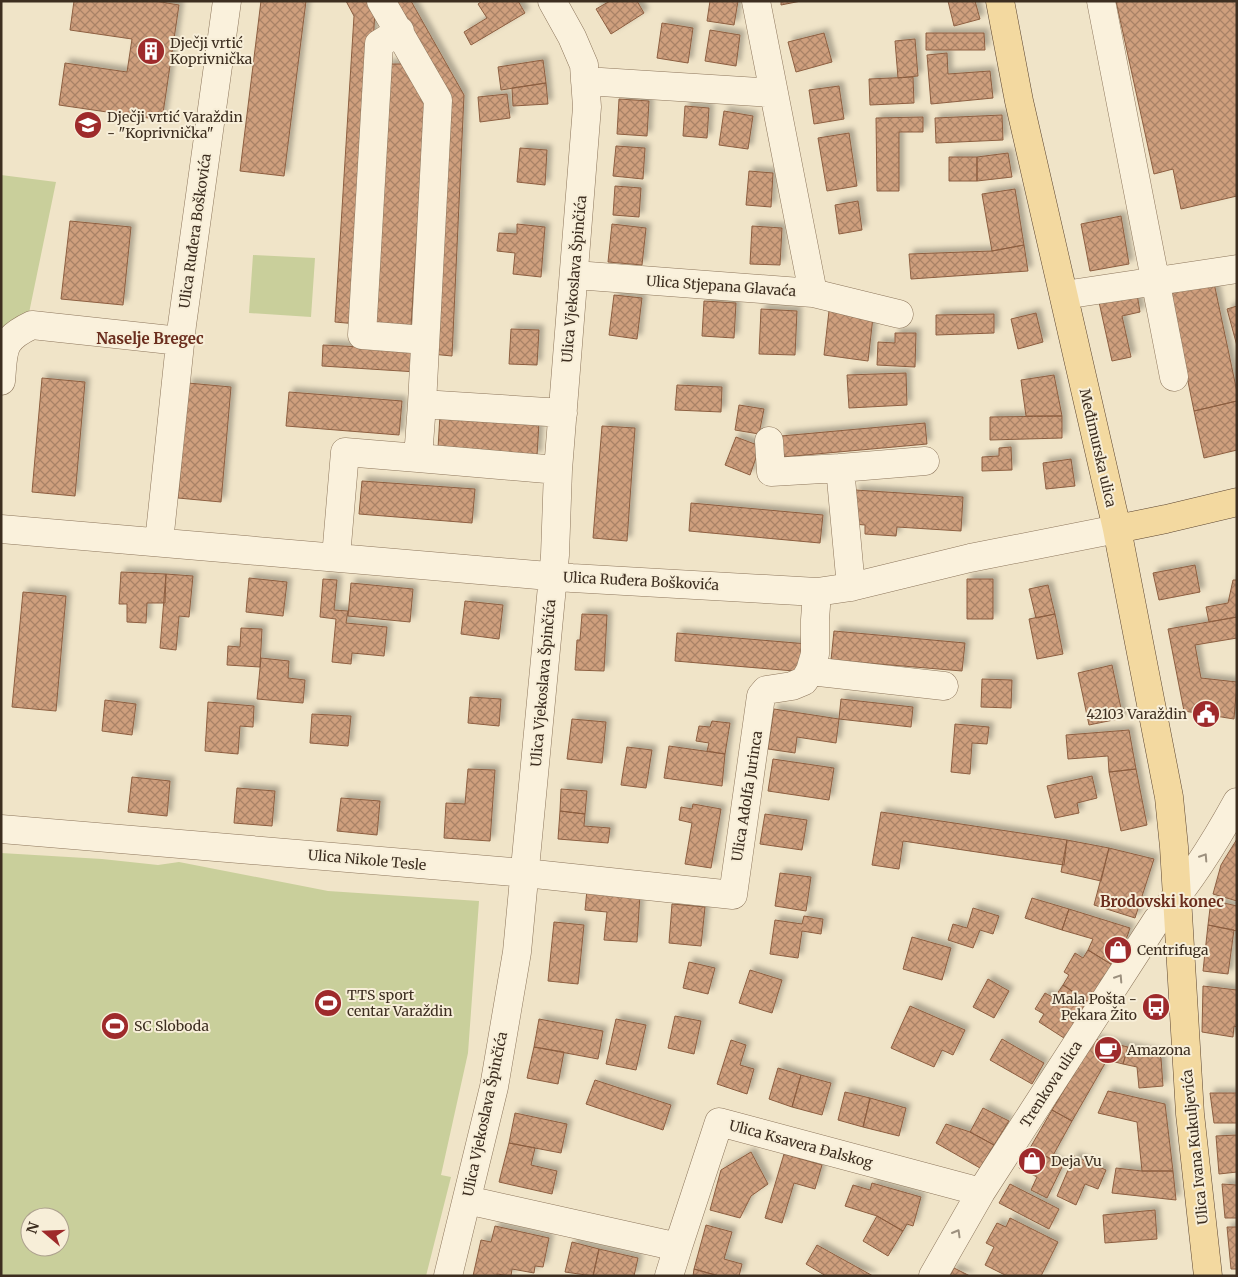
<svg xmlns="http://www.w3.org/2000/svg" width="1238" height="1277" viewBox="0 0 1238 1277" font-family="Merriweather,serif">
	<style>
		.green { fill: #c9cf9b; fill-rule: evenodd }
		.building { fill: url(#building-cross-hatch); stroke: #8d5f41; filter: url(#shadow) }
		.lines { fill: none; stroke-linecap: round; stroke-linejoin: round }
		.minor-casing { stroke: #8d765c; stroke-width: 29 }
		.major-casing { stroke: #5b4430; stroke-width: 29 }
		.minor { stroke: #faf1dc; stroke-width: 28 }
		.major { stroke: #f3d9a0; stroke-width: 28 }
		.oneway { stroke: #9c907e }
		.labels { text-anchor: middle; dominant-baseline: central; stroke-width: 4; stroke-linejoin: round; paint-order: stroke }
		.poi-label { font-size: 14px; fill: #3d2e20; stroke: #f7eed8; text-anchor: start }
		.street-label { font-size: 14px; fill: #3d2e20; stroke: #f7eed8 }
		.neighbourhood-label { font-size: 15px; font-weight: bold; fill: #6b2e1e; stroke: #f7eed8 }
	</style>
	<defs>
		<pattern id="building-cross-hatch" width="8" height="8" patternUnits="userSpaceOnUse" patternTransform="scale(1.25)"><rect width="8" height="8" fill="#cf9f7d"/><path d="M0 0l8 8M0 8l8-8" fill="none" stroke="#a98266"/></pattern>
		<filter id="shadow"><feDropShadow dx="4.5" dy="-4.5" stdDeviation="2.5" flood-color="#0004"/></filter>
	</defs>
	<rect width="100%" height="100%" fill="#f0e4c8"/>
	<path class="green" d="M1,175l55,7 -27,131 -28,21z
		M253,255l62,3 -4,59 -62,-4z
		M1,853l101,6 56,6 21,-3 149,29 151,10 -11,152 -27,122 10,2 -25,99h-425zM30,1217h30v30h-30z"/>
	<path class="building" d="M74,1h81l24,4 -17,115 -103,-15 6,-42 62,9 5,-33 -62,-9z
		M261,1h45l-22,175 -44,-5z
		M346,1h23l6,9 -18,314 -22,-2 19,-306z
		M390,1h21l53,94 -12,261 -21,-2 16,-253z
		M482,1h36l7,12 -54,32 -7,-13 23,-14 -9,-14z
		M610,1h27l7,12 -33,21 -15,-25z
		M710,1h28l-4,24 -27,-4z
		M781,1h20l-20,4z
		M948,1h27l5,18 -26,7z
		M1116,1h121v195l-56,13 -8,-40 -19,5z
		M662,23l31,5 -5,35 -31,-5z
		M710,30l30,5 -4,31 -31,-5z
		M824,33l8,29 -36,10 -8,-30z
		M926,33h58l1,17h-59z
		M915,39l3,37 -20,2 -3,-37z
		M947,53l1,21 42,-3 3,27 -62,6 -4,-49z
		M543,60l3,23 -45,7 -3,-23z
		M387,64h24l15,26 -15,237 -40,-3z
		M913,77l1,26 -44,2 -1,-26z
		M546,83l2,21 -35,2 -1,-18z
		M839,86l5,33 -30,5 -5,-34z
		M507,94l3,24 -30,4 -2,-25z
		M619,99l30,2 -2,35 -30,-2z
		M685,106l24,2 -2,30 -24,-2z
		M724,111l29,5 -5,33 -29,-4z
		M1002,115l1,25 -67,3 -1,-25z
		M923,117v15h-24v59h-22l-1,-73z
		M849,133l8,53 -30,5 -9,-53z
		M616,146l29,2 -2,31 -30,-3z
		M520,148l27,2 -2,35 -28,-3z
		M1008,153l4,24 -35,4v-24z
		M949,157h28v24h-28z
		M749,171l24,2 -2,34 -25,-2z
		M615,186l26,2 -2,29 -26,-2z
		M1015,189l9,56 -32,6 -10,-57z
		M858,201l4,29 -23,4 -4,-29z
		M1121,216l8,48 -39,7 -9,-47z
		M70,221l61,6 -8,78 -62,-6z
		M517,224l28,3 -4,50 -28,-3 2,-21 -18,-2 2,-18 18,1z
		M612,224l34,4 -4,37 -34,-3z
		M752,226l30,2 -2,37 -30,-1z
		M1024,245l4,26 -117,8 -2,-25 83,-3z
		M1214,283l23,109v9l-43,10 -24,-118z
		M1137,294l3,18 -18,4 9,41 -19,4 -13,-59z
		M614,295l28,3 -5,41 -28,-4z
		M704,301l32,2 -2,35 -32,-2z
		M1237,306v40l-10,-37z
		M761,309l36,2 -2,44 -36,-1z
		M829,311l44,6 -5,44 -44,-6z
		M1036,313l7,29 -25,7 -7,-30z
		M994,314v19l-58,2v-20z
		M511,329l28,1 -2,35 -28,-1z
		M895,333h21l-1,34 -38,-2 1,-23 17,1z
		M323,345l96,5 -2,22 -95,-6z
		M906,373l1,32 -58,3 -2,-33z
		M1054,375l8,41h-36l-5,-36z
		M42,378l43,4 -10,114 -43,-4z
		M188,383l43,4 -10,115 -43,-4z
		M677,385l45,2 -1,25 -46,-2z
		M289,392l113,9 -3,34 -113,-9z
		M1237,401v49l-33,8 -10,-47z
		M739,405l25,4 -5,25 -24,-4z
		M440,415l99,7 -2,34 -99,-8z
		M1062,416v22l-72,2v-23z
		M925,423l2,21 -144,13 -2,-21z
		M602,426l33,2 -8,113 -34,-3z
		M736,437l24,9 -10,29 -25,-10z
		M1011,447l1,23 -30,1v-14l17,-1v-8z
		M1071,459l4,27 -29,3 -3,-26z
		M362,481l113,8 -3,34 -113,-9z
		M855,490l108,7 -2,34 -64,-4 -1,9 -31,-2v-9l-12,-1z
		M691,503l132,12 -3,28 -131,-12z
		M1195,565l5,27 -41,8 -6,-27z
		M121,572l45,2 -1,29h-18l-1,20 -19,-1v-18h-8z
		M166,574l27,2 -4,41 -10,-1 -3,34 -16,-2z
		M249,578l38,4 -4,34 -37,-4z
		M323,579l14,1 -3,30 14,1 -2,12 41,4 -3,29 -32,-3 -1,11 -19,-2 4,-43 -16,-2z
		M967,579h26v40h-26z
		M1233,580h4v37l-28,5 -3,-15 22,-4z
		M351,583l62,6 -3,33 -62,-6z
		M1048,585l7,29 -19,4 -7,-29z
		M23,592l43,4 -10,115 -44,-4z
		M465,601l38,4 -4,34 -38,-5z
		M582,614l25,1 -3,56 -29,-1 2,-30h3z
		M1055,614l8,40 -26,5 -8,-40z
		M1237,617v21l-42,7 6,33 36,4 -3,37 -50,-8 -16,-82z
		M241,628l21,1 -2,38 -33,-2 1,-19 12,1z
		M834,631l131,12 -3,28 -131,-11z
		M677,633l131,11 -2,28 -131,-11z
		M261,658l28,3 -1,17 17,2 -2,23 -46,-4z
		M1112,665l11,53 -34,7 -11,-52z
		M982,679l30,1 -1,28 -30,-1z
		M470,697l31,2 -2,27 -31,-3z
		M841,699l72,8 -2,20 -72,-8z
		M105,700l31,4 -4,31 -30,-4z
		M208,702l46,4 -1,21 -13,-1 -2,28 -33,-3z
		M774,709l65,10 -3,24 -39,-6 -2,16 -27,-4z
		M312,714l39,2 -3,30 -38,-3z
		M572,719l34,3 -4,41 -35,-4z
		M712,721l18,2 -5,31 -18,-3 2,-8 -13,-2 3,-15 11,1z
		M955,724l34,3 -2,17 -15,-1 -2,31 -19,-2z
		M1129,730l7,39 -27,3 -1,-16 -40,3 -2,-24z
		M669,746l56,8 -3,32 -58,-8z
		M627,747l25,3 -6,38 -25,-3z
		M773,759l61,9 -5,32 -61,-9z
		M468,769l27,1 -5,71 -46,-3 2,-35 19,1z
		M1136,769l11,56 -26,6 -12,-59z
		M1092,776l5,22 -20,5 2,10 -24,5 -8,-32z
		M132,777l38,4 -3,35 -39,-4z
		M237,788l38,3 -3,35 -38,-3z
		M561,789l26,2 -2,23 -25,-3z
		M341,798l39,3 -3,34 -40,-4z
		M693,804l28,5 -10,59 -26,-4 7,-41 -13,-3 2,-13 11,2z
		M560,811l25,3 -1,12 26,2 -2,15 -50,-4z
		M881,812l186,28 -3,25 -161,-24 -4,28 -27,-4z
		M765,814l42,6 -5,30 -42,-6z
		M1237,839v62l-24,-7 8,-29z
		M1067,840l42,8 -8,33 -40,-9z
		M1109,848l45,11 -19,59 -41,-13z
		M780,873l31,4 -5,34 -31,-5z
		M587,890l53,4 -3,48 -33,-2 3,-28 -22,-2z
		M1032,898l37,11 -7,21 -37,-12z
		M1211,900l26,6v25l-29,-6z
		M672,904l33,3 -4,39 -32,-3z
		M973,908l26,8 -6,18 -13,-4 -7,18 -25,-8 5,-16 14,4z
		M1069,909l61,19 -10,30 -6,8 -26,-16 5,-11 -31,-9z
		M804,916l19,3 -2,15 -19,-3 -4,27 -28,-4 5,-34 27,4z
		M554,922l30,3 -6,59 -30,-3z
		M1208,925l26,5 -6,44 -25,-3z
		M912,937l39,11 -9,32 -39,-11z
		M1088,950l26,16 -24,37 -27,-18 6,-10 -5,-3 11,-19 8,5z
		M689,962l26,6 -7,26 -25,-6z
		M750,970l32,10 -10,33 -33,-10z
		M988,979l21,12 -15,27 -21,-11z
		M1063,985l27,18 -23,37 -28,-18 5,-8 -9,-5 10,-16 9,5z
		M1203,986l34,4v37l-3,-1 -1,11 -31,-5z
		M910,1006l55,24 -12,25 -11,-5 -8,17 -43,-19z
		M675,1016l26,5 -7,33 -26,-6z
		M539,1019l64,12 -5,28 -64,-12z
		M616,1019l30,6 -10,45 -30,-6z
		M1002,1039l42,24 -12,21 -42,-24z
		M1095,1039l33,8 -5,17 -16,-4 -35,61 -20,-11z
		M731,1040l15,5 -6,20 14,4 -7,25 -30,-10z
		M534,1047l30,5 -6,32 -31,-6z
		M1128,1047l29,6 4,5 2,28 -24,2 -2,-21 -14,-3z
		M778,1068l23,7 -9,32 -23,-8z
		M801,1075l30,8 -9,32 -30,-8z
		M595,1080l76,25 -8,25 -77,-26z
		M1108,1091l57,13 8,67h-31l-5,-49 -39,-9z
		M845,1092l25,6 -7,29 -25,-7z
		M1210,1093h27v30h-23z
		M870,1098l36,10 -7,28 -36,-9z
		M983,1108l26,13 -15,24 -24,-13z
		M1052,1110l20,11 -21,38 -21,-11z
		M515,1113l52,11 -6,29 -52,-10z
		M946,1124l24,8 24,13 -14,23 -44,-25z
		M1237,1135v37l-18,2 -3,-38z
		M509,1143l26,5 -4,17 26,6 -5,23 -53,-12z
		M1030,1148l33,17 -16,33 -16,-8 6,-13 -18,-9z
		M751,1152l17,32 -17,12 -11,22 -30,-8 11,-40z
		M784,1154l38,11 -7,24 -21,-6 -12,40 -17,-5z
		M1074,1156l32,14 -8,19 -13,-5 -9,21 -19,-9z
		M1116,1168l26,3h31l3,29 -64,-7z
		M872,1183l49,14 -8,29 -6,-2 -4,7 -26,-15 -32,-10 8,-21 17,5z
		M1010,1184l49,25 -10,20 -50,-26z
		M1222,1184l15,1v33h-12z
		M1155,1210l2,29 -52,4 -2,-28z
		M877,1216l26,15 -15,25 -25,-15z
		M1010,1218l48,24 -17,34h-34l-22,-11 9,-18 -8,-4 11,-20 9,4z
		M706,1225l26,7 -8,27 18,5 -3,12h-20l-25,-7z
		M495,1226l54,12 -6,29 -8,-1 -1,7 -22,-4 -1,7 -14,-2v2h-24l8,-36 10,2z
		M1227,1227h10v42h-6z
		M572,1242l27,7 -6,27 -28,-4z
		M817,1245l56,31h-47l-20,-12z
		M599,1249l39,9 -4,18h-41z
		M954,1268l16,8h-20z
		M694,1269l25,7h-26z"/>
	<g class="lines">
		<defs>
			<path id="minor" d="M381,1l57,99 -16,304 141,9
				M1101,1l73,376
				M400,31l-21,13 -17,291 63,5
				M585,81l189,12
				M575,275l238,18 -57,-292
				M813,293l86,21
				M1064,295l173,-26
				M1,381c3,-31 -1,-41 31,-56l148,16
				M769,441l2,31 69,-4
				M418,458l140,12
				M1,529l571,49 245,14 34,-5 119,-29 147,-29
				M159,542l23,-217 45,-324
				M336,557l9,-105 73,6 4,-54
				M851,587l-11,-119 85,-7
				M810,671l134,15
				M1,829l524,44 208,22 28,-199 5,-6 26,-4 12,-5 6,-10 5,-17v-34l2,-28
				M467,1200l211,47 41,-125 262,70
				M448,1276l46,-189 23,-135 38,-397 3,-85 29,-363 -3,-42 -12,-28 -20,-36
				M669,1276l9,-29
				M933,1276l48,-84 176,-272c32,-36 57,-76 80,-118"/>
			<path id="major" d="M1000,1l19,100 98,428 52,268 5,50 16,267 18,162
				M1117,529l49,-10 71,-17"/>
		</defs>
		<use href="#minor" class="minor-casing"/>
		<use href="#major" class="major-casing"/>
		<use href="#minor" class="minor"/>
		<use href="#major" class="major"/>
	</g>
	<defs><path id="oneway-chevron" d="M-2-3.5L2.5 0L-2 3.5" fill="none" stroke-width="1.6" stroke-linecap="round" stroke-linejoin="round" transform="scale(1.25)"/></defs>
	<g class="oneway">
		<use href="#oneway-chevron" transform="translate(1204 857) rotate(-57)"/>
		<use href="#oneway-chevron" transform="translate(1119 978) rotate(-57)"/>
		<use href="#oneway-chevron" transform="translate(957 1233) rotate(-60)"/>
	</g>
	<defs>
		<symbol id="building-disc" viewBox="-11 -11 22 22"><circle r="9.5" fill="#9e2a2b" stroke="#f7eed8"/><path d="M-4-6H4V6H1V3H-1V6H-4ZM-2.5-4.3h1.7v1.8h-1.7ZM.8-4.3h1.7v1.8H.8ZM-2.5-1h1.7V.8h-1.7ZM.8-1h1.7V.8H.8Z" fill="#fff"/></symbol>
		<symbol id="school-disc" viewBox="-11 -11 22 22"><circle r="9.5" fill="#9e2a2b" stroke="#f7eed8"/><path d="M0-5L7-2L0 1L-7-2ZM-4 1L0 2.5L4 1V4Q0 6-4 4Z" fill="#fff"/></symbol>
		<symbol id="civic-disc" viewBox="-11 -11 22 22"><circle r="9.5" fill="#9e2a2b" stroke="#f7eed8"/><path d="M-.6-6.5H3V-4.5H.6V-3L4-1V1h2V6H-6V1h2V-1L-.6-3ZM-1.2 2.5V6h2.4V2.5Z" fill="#fff"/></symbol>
		<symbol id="shop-disc" viewBox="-11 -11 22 22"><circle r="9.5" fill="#9e2a2b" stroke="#f7eed8"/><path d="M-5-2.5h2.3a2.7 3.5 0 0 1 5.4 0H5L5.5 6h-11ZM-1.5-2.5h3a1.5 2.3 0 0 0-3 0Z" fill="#fff"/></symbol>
		<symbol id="stadium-disc" viewBox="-11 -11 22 22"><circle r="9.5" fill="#9e2a2b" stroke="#f7eed8"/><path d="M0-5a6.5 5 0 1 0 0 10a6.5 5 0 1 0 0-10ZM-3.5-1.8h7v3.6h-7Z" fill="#fff"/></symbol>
		<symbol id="bus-disc" viewBox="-11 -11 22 22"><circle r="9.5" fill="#9e2a2b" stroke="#f7eed8"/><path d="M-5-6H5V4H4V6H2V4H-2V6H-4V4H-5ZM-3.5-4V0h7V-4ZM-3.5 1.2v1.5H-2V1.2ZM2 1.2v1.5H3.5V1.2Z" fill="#fff"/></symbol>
		<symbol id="cafe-disc" viewBox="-11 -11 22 22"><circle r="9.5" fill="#9e2a2b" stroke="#f7eed8"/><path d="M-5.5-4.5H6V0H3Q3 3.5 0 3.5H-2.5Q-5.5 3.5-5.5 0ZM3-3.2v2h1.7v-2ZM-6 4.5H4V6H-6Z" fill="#fff"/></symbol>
	</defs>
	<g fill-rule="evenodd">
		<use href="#building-disc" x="135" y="35" width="32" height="32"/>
		<use href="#school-disc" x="72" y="109" width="32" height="32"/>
		<use href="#civic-disc" x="1190" y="698" width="32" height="32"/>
		<use href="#shop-disc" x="1102" y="934" width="32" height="32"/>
		<use href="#stadium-disc" x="312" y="987" width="32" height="32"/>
		<use href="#bus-disc" x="1140" y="991" width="32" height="32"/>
		<use href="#stadium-disc" x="99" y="1010" width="32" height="32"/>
		<use href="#cafe-disc" x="1092" y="1034" width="32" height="32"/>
		<use href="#shop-disc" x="1016" y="1145" width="32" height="32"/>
	</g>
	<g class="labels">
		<g class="poi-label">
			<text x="170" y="43">Dječji vrtić<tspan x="170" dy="16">Koprivnička</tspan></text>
			<text x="107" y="117">Dječji vrtić Varaždin<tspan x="107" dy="16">- "Koprivnička"</tspan></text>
			<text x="1187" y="714" text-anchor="end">42103 Varaždin</text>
			<text x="1137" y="950">Centrifuga</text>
			<text x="347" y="995">TTS sport<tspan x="347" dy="16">centar Varaždin</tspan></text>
			<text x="1137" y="999" text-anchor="end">Mala Pošta -<tspan x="1137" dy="16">Pekara Žito</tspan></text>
			<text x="134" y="1026">SC Sloboda</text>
			<text x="1127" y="1050">Amazona</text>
			<text x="1051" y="1161">Deja Vu</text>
		</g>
		<g class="street-label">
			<text transform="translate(195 231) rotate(-82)">Ulica Ruđera Boškovića</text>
			<text transform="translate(574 279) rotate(-85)">Ulica Vjekoslava Špinčića</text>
			<text transform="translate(721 286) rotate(4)">Ulica Stjepana Glavaća</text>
			<text transform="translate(1098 448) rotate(77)">Međimurska ulica</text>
			<text transform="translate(641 581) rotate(3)">Ulica Ruđera Boškovića</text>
			<text transform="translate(543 683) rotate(-85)">Ulica Vjekoslava Špinčića</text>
			<text transform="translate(747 796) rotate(-81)">Ulica Adolfa Jurinca</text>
			<text transform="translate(367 860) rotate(5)">Ulica Nikole Tesle</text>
			<text transform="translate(1051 1084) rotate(-57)">Trenkova ulica</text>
			<text transform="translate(485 1114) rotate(-78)">Ulica Vjekoslava Špinčića</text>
			<text transform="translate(801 1144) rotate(15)">Ulica Ksavera Đalskog</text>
			<text transform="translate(1195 1147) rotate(-96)">Ulica Ivana Kukuljevića</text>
		</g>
		<g class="neighbourhood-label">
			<text x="150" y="338">Naselje Bregec</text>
			<text x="1162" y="901">Brodovski konec</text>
		</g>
	</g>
	<rect width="1238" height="1277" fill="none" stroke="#3d2e20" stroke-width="5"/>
	<g transform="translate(45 1232) rotate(289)"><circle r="24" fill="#f7eed8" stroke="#ada18e"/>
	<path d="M0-4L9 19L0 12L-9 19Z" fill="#9e2a2b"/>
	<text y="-8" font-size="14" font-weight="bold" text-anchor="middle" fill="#3d2e20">N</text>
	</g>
</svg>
